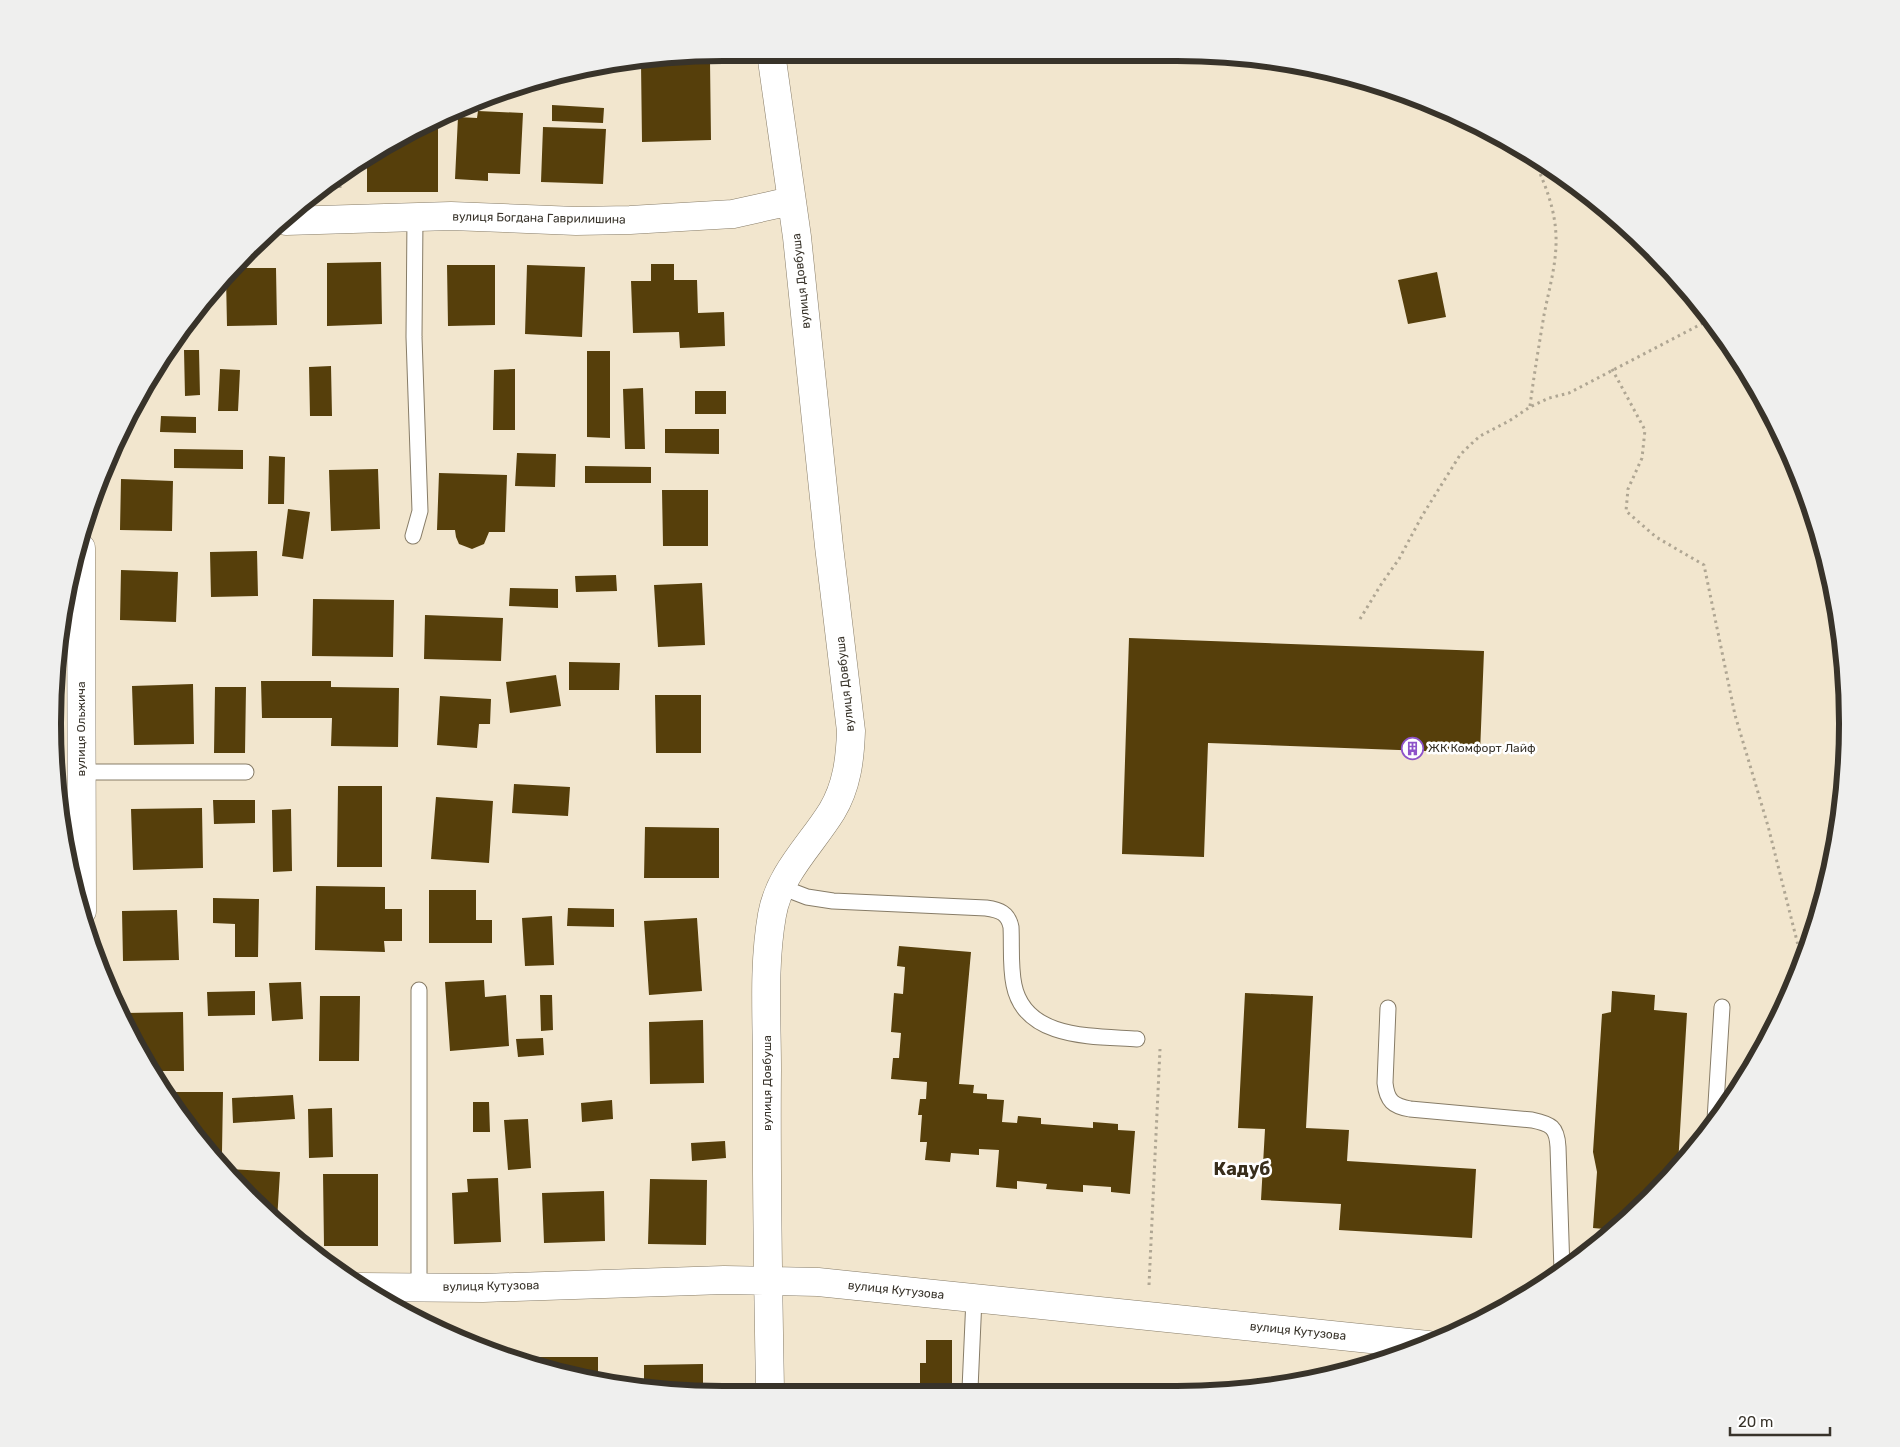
<svg xmlns="http://www.w3.org/2000/svg" width="1900" height="1447" viewBox="0 0 1900 1447" font-family="Rubik,sans-serif">
	<style>
		.building { fill: #563f0b }
		.lines { fill: none; stroke-linecap: round; stroke-linejoin: round }
		.service-casing { stroke: #877c67; stroke-width: 17 }
		.minor-casing { stroke: #877c67; stroke-width: 29 }
		.path { stroke: #afa693; stroke-width: 3; stroke-dasharray: 2.5 4; stroke-linecap: butt }
		.service { stroke: #fff; stroke-width: 15 }
		.minor { stroke: #fff; stroke-width: 28 }
		.labels { text-anchor: middle; dominant-baseline: central; stroke-width: 5; stroke-linejoin: round; paint-order: stroke }
		.street-label { font-size: 12px; fill: #38332a; stroke: #fff }
		.poi-label { font-size: 12px; fill: #38332a; stroke: #fff; text-anchor: start }
		.district-label { font-size: 18px; font-weight: bold; fill: #382e1c; stroke: #fff }
		.rim { fill: none; stroke: #38332a; stroke-width: 6 }
	</style>
	<rect width="100%" height="100%" fill="#f2e6ce"/>
	<path class="building" d="M710,61l1,79 -69,2 -1,-79z
		M552,105l52,3 -1,15 -51,-2z
		M478,111l45,2 -3,61 -32,-1v8l-33,-2 3,-62 19,1z
		M543,127l63,2 -3,55 -62,-2z
		M421,129h17v63h-71v-34l21,-15z
		M381,262l1,62 -55,2v-63z
		M651,264h23v16h23l1,33 26,-1 1,34 -45,2 -1,-16 -46,1 -2,-52h20z
		M447,265h48v60l-47,1z
		M527,265l58,2 -3,70 -57,-3z
		M233,268h43l1,57 -50,1 -1,-49z
		M1437,272l9,45 -38,7 -10,-44z
		M184,350h15l1,45 -15,1z
		M587,351h23v87l-23,-1z
		M331,366l1,50h-22l-1,-49z
		M220,369l20,1 -2,41h-20z
		M515,369v61h-22l1,-60z
		M643,388l2,61h-20l-2,-60z
		M695,391h31v23h-31z
		M161,416l35,1v16l-36,-1z
		M665,429h54v25l-54,-1z
		M174,449l69,1v19l-69,-1z
		M517,453l39,1 -1,33 -40,-1z
		M269,456l16,1 -1,47h-16z
		M585,466l66,1v16h-66z
		M378,469l2,60 -49,2 -2,-61z
		M439,473l68,2 -2,57h-16l-5,12 -12,5 -13,-5 -3,-7 -1,-7h-18z
		M121,479l52,2 -1,50 -52,-1z
		M662,490h46v56h-45z
		M288,509l22,3 -7,47 -21,-3z
		M257,551l1,45 -47,1 -1,-45z
		M121,570l57,2 -2,50 -56,-2z
		M616,575l1,16 -41,1 -1,-16z
		M702,583l3,62 -47,2 -4,-62z
		M510,588l48,1v19l-49,-2z
		M313,599l81,1 -1,57 -81,-1z
		M425,615l78,3 -2,43 -77,-2z
		M1129,638l355,13 -4,102 -272,-10 -4,114 -82,-3z
		M569,662l51,1 -1,27h-50z
		M556,675l5,31 -51,7 -4,-31z
		M261,681h70v6l68,1 -1,59 -67,-1 1,-28h-70z
		M193,684l1,60 -60,1 -2,-59z
		M215,687h31l-1,66h-31z
		M655,695h46v58h-45z
		M440,696l51,3 -1,25h-11l-2,24 -40,-3z
		M514,784l56,3 -2,29 -56,-3z
		M338,786h44v81h-45z
		M436,797l57,4 -4,62 -58,-4z
		M213,800h42v23l-41,1z
		M202,808l1,60 -70,2 -2,-61z
		M291,809l1,62 -19,1 -1,-62z
		M645,827l74,1v50h-75z
		M316,886l69,1v22h17v32h-18l1,11 -70,-2z
		M429,890h47v30h16v23h-63z
		M213,898l46,1 -1,58h-23v-33l-22,-1z
		M568,908l46,1v18l-47,-1z
		M177,910l2,50 -56,1 -1,-50z
		M552,916l2,49 -29,1 -3,-48z
		M697,918l5,73 -53,4 -5,-74z
		M899,946l72,6 -12,132 15,1 -1,8 14,1v5l17,1 -2,22 15,1 1,-7 23,2v6l52,4v-6l25,2v6l17,1 -5,63 -19,-2v-5l-28,-2v7l-37,-3 1,-5 -30,-3v8l-21,-2 3,-37 -20,-1v6l-28,-2 -1,9 -25,-2 2,-18h-7l2,-27h-4l2,-16h6l1,-17 -36,-3 2,-21h6l2,-25 -10,-1 3,-39 9,1 2,-27 -8,-1z
		M484,980l1,17 21,-2 3,51 -59,5 -5,-69z
		M301,982l2,37 -31,2 -3,-38z
		M255,991v24l-47,1 -1,-24z
		M1612,991l43,4 -1,15 33,3 -9,152 -2,2h-5v6l-3,5 -4,1v4l-13,15 -48,40 1,-9 -11,-1 4,-56 -4,-20 9,-138 9,-2z
		M1245,993l68,3 -7,132 43,2 -2,31 129,8 -4,69 -133,-8 2,-26 -80,-4 4,-71 -27,-1z
		M540,995h12l1,35 -12,1z
		M320,996h40l-1,65h-40z
		M183,1012l1,59h-31l-28,-58z
		M703,1020l1,63 -54,1 -1,-62z
		M543,1038l1,17 -26,2 -2,-18z
		M163,1092h60l-1,60h-11l-31,-38v-6h-5z
		M293,1095l2,24 -62,4 -1,-25z
		M612,1100l1,19 -31,3 -1,-19z
		M473,1102h16l1,30h-17z
		M332,1108l1,49 -24,1 -1,-49z
		M528,1119l3,49 -23,2 -4,-50z
		M725,1141l1,17 -34,3 -1,-18z
		M229,1169l51,3 -3,49 -28,-23 -20,-25z
		M323,1174h55v72h-54z
		M498,1178l3,64 -47,2 -2,-51 16,-1 -1,-13z
		M650,1179l57,1 -1,65 -58,-1z
		M604,1191l1,50 -61,2 -2,-50z
		M926,1340h26v49h-32v-26h6z
		M538,1357h60v22l-60,-16z
		M703,1364v25h-59v-24z
		M1257,1378l38,2 -31,9h-8z
		M817,1384h56v5h-56z"/>
	<g class="lines">
		<defs>
			<path id="service" d="M413,536l7,-25 -6,-174 1,-120
				M81,772h165
				M781,887l26,10 26,4 153,7c14,2 22,5 25,19 1,19 -1,39 3,58 11,55 80,51 123,54
				M419,990v297
				M1388,1008l-3,75c2,18 8,23 25,26l122,11c19,4 25,7 26,27l4,124
				M1715,1120l7,-113
				M970,1389l4,-91"/>
			<path id="minor" d="M286,221l165,-5 125,5 54,-1 103,-6 58,-13
				M81,548l1,363
				M360,1287l123,1 241,-8 94,2 610,63
				M770,1389c-2,-106 -4,-212 -3,-319 0,-51 -4,-104 5,-155 7,-41 39,-70 60,-104 15,-25 18,-52 19,-80l-22,-185 -32,-309 -26,-184"/>
		</defs>
		<use href="#service" class="service-casing"/>
		<use href="#minor" class="minor-casing"/>
		<path class="path" d="M340,179v9
			M1612,369l33,61 -3,28 -14,31 -2,22 30,26 48,28 31,150 33,111 34,135
			M1530,406c4,-31 9,-61 14,-91 5,-26 13,-52 12,-79 -1,-28 -11,-52 -22,-76
			M1360,619l22,-36 17,-24 23,-43 38,-61 10,-10 10,-9 29,-15 21,-14 19,-9 20,-5 140,-73
			M1149,1285l11,-236"/>
		<use href="#service" class="service"/>
		<use href="#minor" class="minor"/>
	</g>
	<defs>
		<symbol id="building-ring" viewBox="-11 -11 22 22"><circle r="9.5" fill="#fff" stroke="#8e53c9" stroke-width="1.5"/><path d="M-4-6H4V6H1V3H-1V6H-4ZM-2.5-4.3h1.7v1.8h-1.7ZM.8-4.3h1.7v1.8H.8ZM-2.5-1h1.7V.8h-1.7ZM.8-1h1.7V.8H.8Z" fill="#8e53c9"/></symbol>
	</defs>
	<g fill-rule="evenodd">
		<use href="#building-ring" x="1400" y="736" width="25" height="25"/>
	</g>
	<g class="labels">
		<g class="street-label">
			<text transform="translate(539 218) rotate(1)">вулиця Богдана Гаврилишина</text>
			<text transform="translate(801 281) rotate(-96)">вулиця Довбуша</text>
			<text transform="translate(845 684) rotate(-96)">вулиця Довбуша</text>
			<text transform="translate(81 729) rotate(-90)">вулиця Ольжича</text>
			<text transform="translate(767 1083) rotate(-90)">вулиця Довбуша</text>
			<text transform="translate(491 1286) rotate(-1)">вулиця Кутузова</text>
			<text transform="translate(896 1290) rotate(6)">вулиця Кутузова</text>
			<text transform="translate(1298 1331) rotate(6)">вулиця Кутузова</text>
		</g>
		<g class="poi-label">
			<text x="1428" y="748">ЖК Комфорт Лайф</text>
		</g>
		<g class="district-label">
			<text x="1242" y="1169">Кадуб</text>
		</g>
	</g>
	<path d="M0 0H1900V1447H0ZM723 61H1177A662 662 0 0 1 1839 723V724A662 662 0 0 1 1177 1386H723A662 662 0 0 1 61 724V723A662 662 0 0 1 723 61Z" fill="#efefee" fill-rule="evenodd"/>
	<path class="rim" d="M723 61H1177A662 662 0 0 1 1839 723V724A662 662 0 0 1 1177 1386H723A662 662 0 0 1 61 724V723A662 662 0 0 1 723 61Z"/>
	<path d="M1730 1427v8h100v-8" fill="none" stroke="#38332a" stroke-width="2.5"/>
	<text x="1738" y="1427" font-size="15" fill="#38332a" stroke="#ffffff" stroke-width="4" paint-order="stroke">20 m</text>
</svg>
